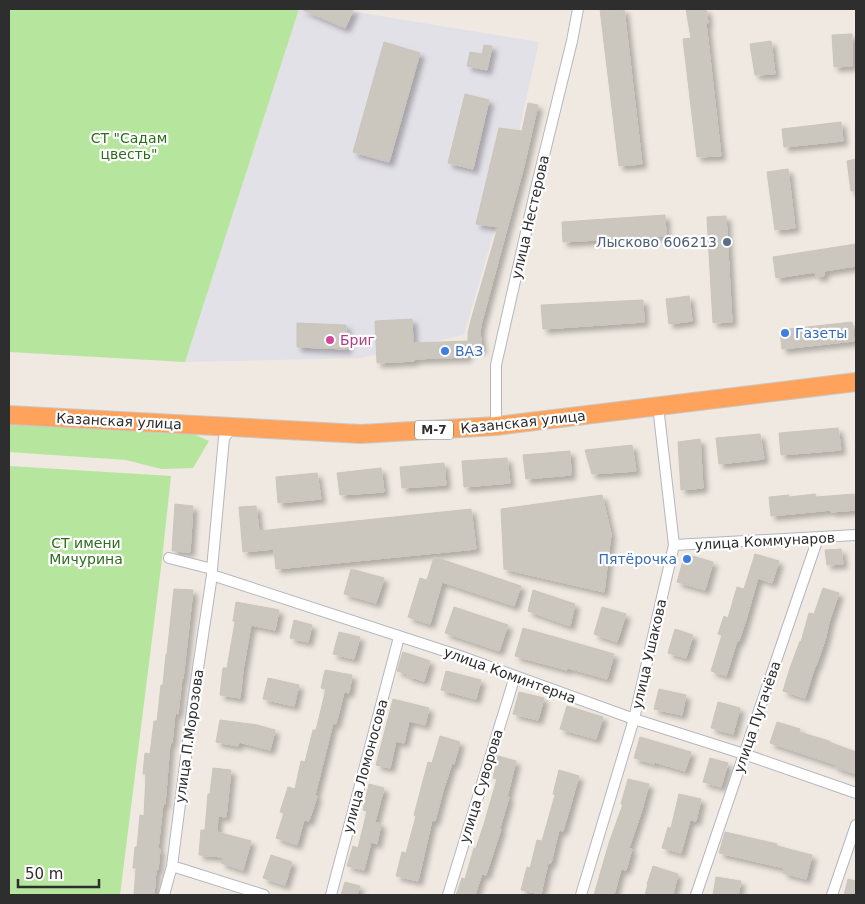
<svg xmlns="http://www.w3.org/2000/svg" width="865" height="904" viewBox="0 0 865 904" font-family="'DejaVu Sans',sans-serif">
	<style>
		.industrial { fill: #e3e1e8 }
		.green { fill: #b6e59e }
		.building { fill: #cbc7bf; stroke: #cbc5ba; filter: url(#shadow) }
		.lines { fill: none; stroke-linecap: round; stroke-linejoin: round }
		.street-casing { stroke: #b4b7c1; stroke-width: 12 }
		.highway-casing { stroke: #c9c9c9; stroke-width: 20 }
		.street { stroke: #fff; stroke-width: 10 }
		.highway { stroke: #ffa35c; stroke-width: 18 }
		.service-dot { fill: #5c6f8a; stroke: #fff; stroke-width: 2 }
		.shop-dot { fill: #3f7fe0; stroke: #fff; stroke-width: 2 }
		.hotel-dot { fill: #d1479c; stroke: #fff; stroke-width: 2 }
		.labels { text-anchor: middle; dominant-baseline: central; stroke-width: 4.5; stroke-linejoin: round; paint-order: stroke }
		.shield { fill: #fff; stroke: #6d6d6d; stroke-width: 1 }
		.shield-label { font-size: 12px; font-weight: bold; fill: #2e2e2e }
		.park-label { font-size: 14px; fill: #2c6e1b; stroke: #fff }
		.street-label { font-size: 14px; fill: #2e2e2e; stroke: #fff }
		.service-label { font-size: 14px; fill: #4e5e75; stroke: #fff; text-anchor: end }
		.shop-label { font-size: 14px; fill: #366cbe; stroke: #fff; text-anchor: start }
		.hotel-label { font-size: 14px; fill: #b23c85; stroke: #fff; text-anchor: start }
	</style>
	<defs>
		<filter id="shadow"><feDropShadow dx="4.5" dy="4.5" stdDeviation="2.5" flood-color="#0004"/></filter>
	</defs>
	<rect width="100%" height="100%" fill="#efe9e1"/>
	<path class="industrial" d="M299,9h39l201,33 -34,152 -41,141 -103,23 -176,4z"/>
	<path class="green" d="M9,9h290l-114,353 -176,-10z
		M9,421l173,8 27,12 -16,27 -32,1 -35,-9 -117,-8z
		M9,466l162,10 -9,83 -42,336h-111z"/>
	<path class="building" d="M301,9h53l-9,19z
		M600,9h24l18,155 -23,2z
		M686,9h20l2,14h-2l15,133 -24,1 -14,-118 8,-1z
		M852,34v32l-18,1 -2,-32z
		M771,41l4,33 -20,1 -5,-31z
		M384,42l36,11 -31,109 -36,-10z
		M484,45l8,1 -5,24 -20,-4 3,-14 12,2z
		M465,94l24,6 -16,69 -25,-6z
		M528,103l10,2 -14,61 -43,159 -1,8 2,16 -15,1v7l-53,2v2l-37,2 -2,-42 37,-2 1,24 55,-2v-8l3,-13 27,-93 -22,-3 23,-96 23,3z
		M841,122l2,19 -59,6 -2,-18z
		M856,159v32h-5l-4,-30z
		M788,169l7,59 -20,2 -8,-58z
		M665,215l1,21 -103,6 -1,-20z
		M726,216l6,106 -19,1 -6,-106z
		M856,244v22l-32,5v5l-8,1 -1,-5 -39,6 -3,-21z
		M689,296l3,25 -23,3 -3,-25z
		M643,300l1,22 -101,7 -2,-24z
		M852,322l2,19 -72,8 -2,-19z
		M297,323l49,2 1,24 -50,-2z
		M838,428l3,22 -60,5 -2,-22z
		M760,434l4,25 -45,5 -3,-26z
		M700,439l3,49 -22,2 -3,-48z
		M632,445l4,26 -44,3 -7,-24z
		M570,451l1,24 -45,4 -3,-24z
		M507,458l3,25 -46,4 -2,-26z
		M444,463l2,22 -44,3 -2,-21z
		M381,468l3,24 -44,3 -3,-22z
		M317,473l4,26 -43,4 -2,-26z
		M815,494l1,3 38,-3 2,16 -25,2v-2l-60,6 -2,-19 20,-2v2z
		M602,495l9,39 -7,58 -100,-23 -3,-60z
		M175,504l18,2 -3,46 -18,-1z
		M256,506l3,25 212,-22 5,40 -200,20 -2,-20 -31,3 -4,-45z
		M841,549l2,15 -16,1 -2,-15z
		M685,554l28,8 -8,28 -28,-8z
		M755,554l24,7 -7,22 -14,-5 -13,45 -6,18h-2l-11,35 -15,-5 11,-36 -4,-1 6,-18 4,2 9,-31 7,2z
		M434,557l87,29 -7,20 -72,-24 -12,42 -22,-7 12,-39 7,2z
		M351,569l33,9 -8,25 -32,-9z
		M823,588l16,5 -9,26 -5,21 -9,26h-1l-10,32 -22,-7 7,-23 10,-27 1,1 8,-29 5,1z
		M174,589l19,1 -10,89 -1,-1 -4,36 -3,-1 -3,30h-2l-5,61h-2l-5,45h2l-2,21h-2l-2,25h-20l2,-27h-3l2,-21h2l3,-32 4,1 2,-42h-3l2,-21 5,1 4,-33h3l4,-36h2l3,-31h1z
		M533,590l42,14 -5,22 -42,-15z
		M236,602l43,8 -4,20 -24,-5 -8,45 -3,28 -20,-3 3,-27h4l8,-46 -2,-1z
		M454,607l54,18 -9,26 -54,-18z
		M602,607l24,7 -9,28 -23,-8z
		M294,620l18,5 -4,17 -18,-4z
		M523,628l91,26 -7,25 -39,-11 -1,2 -52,-14z
		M675,629l18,6 -7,23 -18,-5z
		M339,632l21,5 -6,22 -21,-5z
		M403,652l27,9 -6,20 -17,-5 1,-2 -11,-3z
		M325,670l27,5 -3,18 -5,-1 -8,32 -3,-1 -18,72 2,1 -8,25 -5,-1 -7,25 -21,-7 8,-25 -4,-1 8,-25 7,2 6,-28 4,1 8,-32h3l10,-41 -5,-1z
		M446,671l35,9 -5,19 -35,-9z
		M268,678l31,7 -5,21 -31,-7z
		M659,689l27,6 -4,20 -28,-6z
		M519,692l25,6 -6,22 -25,-6z
		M393,699l36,9 -4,17 -16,-4 -5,22 -8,-2 -6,27 -14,-3z
		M718,702l22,6 -7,26 -22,-6z
		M567,706l36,11 -7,22 -36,-10z
		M220,720l37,5 18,5 -5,20 -31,-8 -1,4 -22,-4z
		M777,722l23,7 -1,3 30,9v1l27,10v22l-21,-7 1,-2 -66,-22z
		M440,736l20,6 -6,22 -2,-1 -9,28 -8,30 -3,-1 -14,61 -22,-5 6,-24 4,1 10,-37 -2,-1 14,-53 4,1z
		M640,737l51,15 -6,19 -31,-9v2l-20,-6z
		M498,756l18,5 -9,36h2l-9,31 1,1 -15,46 -4,-1 -7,21h-19l6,-17 3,1 9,-31h2l8,-24 13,-45 -4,-1z
		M710,758l18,5 -7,24 -18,-5z
		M213,768l18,2 -5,47 -8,-1 -1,16 34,9 -8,29 -22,-7 2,-6 -24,-2 2,-25h4l3,-36h2z
		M559,770l20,6 -16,55 -4,-1 -8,33h-3l-7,31 -20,-4 6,-23 3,1 7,-28 5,1 13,-46 -2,-1z
		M628,779l21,5 -7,26 -13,38 3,1 -6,21 -5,-1 -7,26h-20l15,-52 14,-39h-2z
		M369,784l15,4 -9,34 6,2 -4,20 -6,-2 -7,28 -17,-4 6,-20 5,2 9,-37 -4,-1z
		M679,794l22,5 -5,22 -6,-1 -9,33 -19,-5 6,-21 3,1z
		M725,832l52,12v2l35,9 -6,24 -23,-6 1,-5 -65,-15z
		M271,855l21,7 -7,23 -22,-7z
		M653,866l25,8 -5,21h-28l3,-11h-1z
		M716,877l25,4 -3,14h-25z
		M848,879l8,2v14h-12z
		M345,882l15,4 -3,9h-16z"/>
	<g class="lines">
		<defs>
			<path id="street" d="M496,426v-61l40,-177 36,-147 6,-32
				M674,545l182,-10
				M169,558l43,11v6l245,80 177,64 110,35 112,39
				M212,569l12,-131 8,-11
				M172,866l92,29
				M164,895l8,-29 22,-171 18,-120
				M331,895l68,-258
				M448,895l67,-219
				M581,895l53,-176 40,-174 -16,-139
				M696,895l122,-357
				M832,895l24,-70"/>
			<path id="highway" d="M9,415l352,19 135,-8 360,-44"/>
		</defs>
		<use href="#street" class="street-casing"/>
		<use href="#highway" class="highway-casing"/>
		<use href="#street" class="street"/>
		<use href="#highway" class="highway"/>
	</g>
	<circle class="service-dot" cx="727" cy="242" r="5"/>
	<g class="shop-dot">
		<circle cx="785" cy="333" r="5"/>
		<circle cx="445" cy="351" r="5"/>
		<circle cx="687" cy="559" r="5"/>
	</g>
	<circle class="hotel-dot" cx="330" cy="340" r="5"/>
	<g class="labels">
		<rect class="shield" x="415" y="420.5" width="38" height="19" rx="4"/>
		<g class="shield-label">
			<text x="434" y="430">М-7</text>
		</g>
		<g class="park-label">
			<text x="129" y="138">СТ "Садам<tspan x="129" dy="16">цвесть"</tspan></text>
			<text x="86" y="543">СТ имени<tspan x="86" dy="16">Мичурина</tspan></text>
		</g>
		<g class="street-label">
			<text transform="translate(530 217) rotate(-77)">улица Нестерова</text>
			<text transform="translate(119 421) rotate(3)">Казанская улица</text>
			<text transform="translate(523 422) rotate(-6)">Казанская улица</text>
			<text transform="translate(765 541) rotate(-3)">улица Коммунаров</text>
			<text transform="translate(649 654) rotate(-77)">улица Ушакова</text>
			<text transform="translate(510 675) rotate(20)">улица Коминтерна</text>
			<text transform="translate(757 717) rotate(-71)">улица Пугачёва</text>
			<text transform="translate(189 736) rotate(-82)">улица П.Морозова</text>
			<text transform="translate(365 766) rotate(-75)">улица Ломоносова</text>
			<text transform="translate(481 786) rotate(-73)">улица Суворова</text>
		</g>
		<g class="service-label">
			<text x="717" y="242">Лысково 606213</text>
		</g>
		<g class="shop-label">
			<text x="795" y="333">Газеты</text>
			<text x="455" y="351">ВАЗ</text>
			<text x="677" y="559" text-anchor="end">Пятёрочка</text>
		</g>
		<g class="hotel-label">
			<text x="340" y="340">Бриг</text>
		</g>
	</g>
	<rect width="865" height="904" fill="none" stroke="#2e2e2e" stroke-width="20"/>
	<path d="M18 879v8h81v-8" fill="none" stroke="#2e2e2e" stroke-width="2.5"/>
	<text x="25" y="879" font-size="15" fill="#2e2e2e" stroke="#ffffff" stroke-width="4" paint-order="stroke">50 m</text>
</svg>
